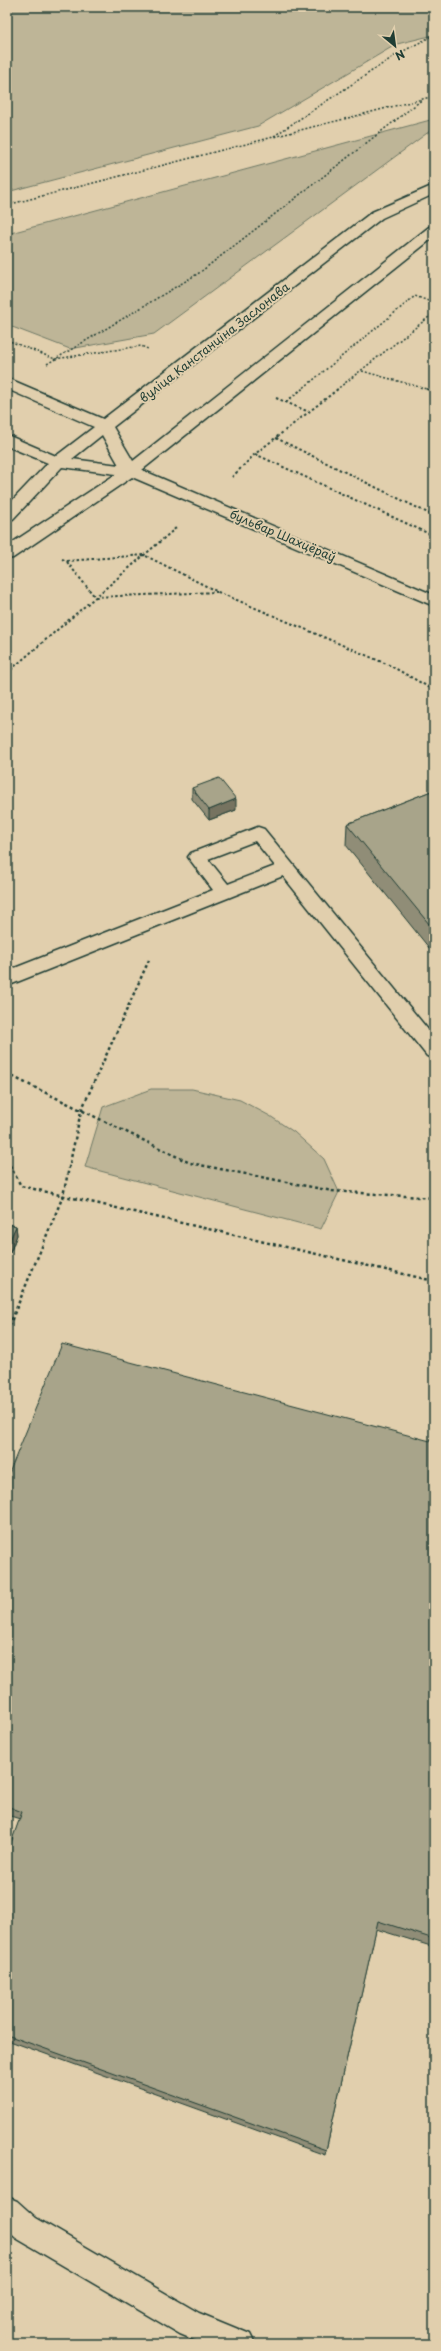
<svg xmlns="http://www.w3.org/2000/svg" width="441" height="2351" viewBox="0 0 441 2351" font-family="'Playpen Sans',sans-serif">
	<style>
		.green { fill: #beb597; stroke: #6e7966 }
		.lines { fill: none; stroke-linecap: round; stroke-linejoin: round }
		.lane-casing { stroke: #1f3d34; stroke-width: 3 }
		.secondary-casing { stroke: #1f3d34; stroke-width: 3 }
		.path-far2 { stroke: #1f3d34; stroke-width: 1.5; stroke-dasharray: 2 2; stroke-linecap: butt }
		.path-far1 { stroke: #1f3d34; stroke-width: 2; stroke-dasharray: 2.5 2.5; stroke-linecap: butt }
		.path { stroke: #1f3d34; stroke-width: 2.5; stroke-dasharray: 3 3; stroke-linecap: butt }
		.lane { fill: #e1cfad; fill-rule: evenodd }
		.secondary { fill: #e1cfad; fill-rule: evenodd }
		.wall { fill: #908d77; stroke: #1f3d34 }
		.shaded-wall { fill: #767361; stroke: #1f3d34 }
		.building { fill: #a8a48a; stroke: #1f3d34 }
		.labels { text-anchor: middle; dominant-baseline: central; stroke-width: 4; stroke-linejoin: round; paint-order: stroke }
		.far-street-label { font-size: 12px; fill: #1f3d34; stroke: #e1cfad }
	</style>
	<rect width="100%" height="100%" fill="#e1cfad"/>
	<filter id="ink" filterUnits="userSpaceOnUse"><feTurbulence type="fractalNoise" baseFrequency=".025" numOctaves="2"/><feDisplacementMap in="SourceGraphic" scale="8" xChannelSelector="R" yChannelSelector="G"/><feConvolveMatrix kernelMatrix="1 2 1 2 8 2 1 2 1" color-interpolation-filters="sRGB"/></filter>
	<g filter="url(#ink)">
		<path class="green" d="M7,7h427v28l-37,9 -139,82 -251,66z
			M434,119v9l-280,206 -84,15 -63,-24v-91z
			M151,1089h41l48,11 30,16 24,16 30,27 15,33 -18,37 -236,-62 18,-60z"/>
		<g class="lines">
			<defs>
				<path id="lane" d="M258,827l6,2 170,208v21l-7,-2 -144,-180 -276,110v-15l206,-81 -22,-29 -3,-4 3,-4zM255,841l20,25 -47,18 -20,-25z
					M7,2197l10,4 19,17 163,95 51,21 5,10h-51l-24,-10 -164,-96 -9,-8z"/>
				<path id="secondary" d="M434,185v9l-52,24 -269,209 20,34 296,-234 5,-1v11l-292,233 292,125v11l-302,-129 -119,81 -6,1v-13l109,-72 -54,-7 -49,52 -6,1v-14l41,-43 -41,-17v-11l49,21 38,-29 -87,-38v-11l96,41 269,-207zM102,435l17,30 -47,-6z"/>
			</defs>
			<use href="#lane" class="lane-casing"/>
			<use href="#secondary" class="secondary-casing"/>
			<path class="path-far2" d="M274,136l122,-81 38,-20
				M7,205l427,-109
				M7,340l48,19 86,-13 7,3
				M47,364l152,-91 224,-174
				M362,371l68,19
				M301,390l114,-94 19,7
				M336,390l98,-77"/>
			<path class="path-far1" d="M426,389l8,2
				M276,398l33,14
				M286,402l16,-13
				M276,438l158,78
				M255,454l179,82
				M232,477l23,-23 83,-65
				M62,559l5,2 77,-6 74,37 171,73 45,25
				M67,562l28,35 122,-5
				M7,673l170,-146"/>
			<path class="path" d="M7,1074l183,89 142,28 102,7
				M7,1160l14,26 413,95
				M7,1331l56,-135 18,-85 68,-151"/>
			<use href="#lane" class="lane"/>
			<use href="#secondary" class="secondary"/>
		</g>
		<path class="wall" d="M192,788l44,22 -27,10 -17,-21z
			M434,790v164l-88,-109 1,-21z
			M7,1224l9,2 1,9 -7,18h-3z
			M434,1442v505l-58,-18 -50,221 -1,5 -318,-115v-186l13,-35 -13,-4v-337z"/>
		<path class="shaded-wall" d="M236,799v11l-27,10v-10z
			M16,1226l1,9 -7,18 -2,-9z"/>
		<path class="building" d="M219,778l17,21 -27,11 -17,-22z
			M434,790v140l-87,-106z
			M7,1224l9,2 -8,18h-1z
			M62,1344l372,98v497l-56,-18 -52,229 -319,-115v-181l15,-42 -15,-6v-328z"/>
	</g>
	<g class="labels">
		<g class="far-street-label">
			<text transform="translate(214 342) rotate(-38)">вуліца Канстанціна Заслонава</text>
			<text transform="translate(283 535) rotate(23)">бульвар Шахцёраў</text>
		</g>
	</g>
	<rect width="441" height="2351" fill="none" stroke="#e1cfad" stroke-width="24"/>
	<rect x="12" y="12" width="417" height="2327" fill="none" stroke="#1f3d34" stroke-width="1.5" filter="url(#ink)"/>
	<g transform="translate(395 46) rotate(151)" stroke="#e1cfad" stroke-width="3" paint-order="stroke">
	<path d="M0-3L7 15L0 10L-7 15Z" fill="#1f3d34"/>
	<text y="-6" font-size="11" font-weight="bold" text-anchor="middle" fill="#1f3d34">N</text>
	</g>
</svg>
